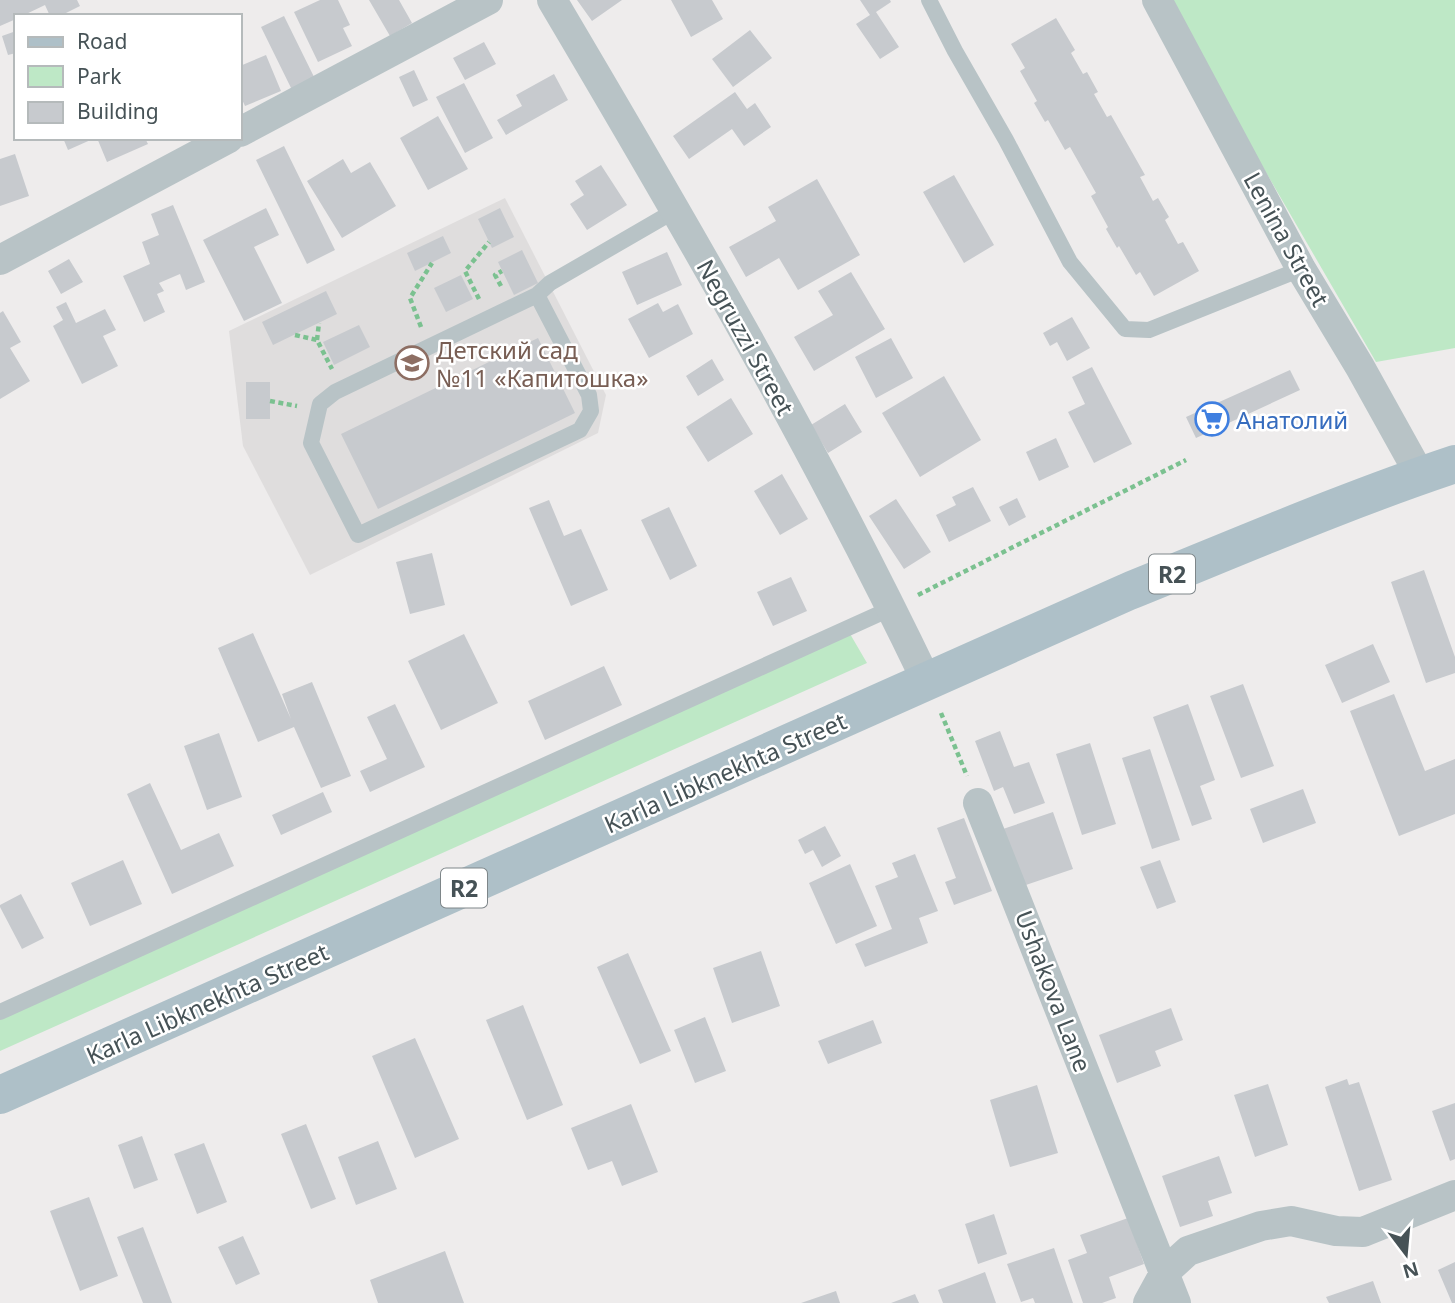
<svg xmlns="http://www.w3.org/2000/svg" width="1455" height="1303" viewBox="0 0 1455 1303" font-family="'Noto Sans',sans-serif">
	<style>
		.education { fill: #dfdddd }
		.green { fill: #bee8c6 }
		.building { fill: #c7cace }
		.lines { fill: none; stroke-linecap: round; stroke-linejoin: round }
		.path { stroke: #7bc190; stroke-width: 4.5; stroke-dasharray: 5 3.5; stroke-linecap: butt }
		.service { stroke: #b8c3c6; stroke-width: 16 }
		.minor { stroke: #b8c3c6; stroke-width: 30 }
		.primary { stroke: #aec0c8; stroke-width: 38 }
		.labels { text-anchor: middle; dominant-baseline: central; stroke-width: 5; stroke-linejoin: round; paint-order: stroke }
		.shield { fill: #fff; stroke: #7e8689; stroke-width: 2 }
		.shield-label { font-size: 23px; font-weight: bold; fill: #465256 }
		.street-label { font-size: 24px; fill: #465256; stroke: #fff }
		.education-label { font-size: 24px; fill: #785e54; stroke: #fff; text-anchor: start }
		.shop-label { font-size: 24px; fill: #366cbe; stroke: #fff; text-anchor: start }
	</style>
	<rect width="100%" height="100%" fill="#eeecec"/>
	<path class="education" d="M505,198l101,197 -8,38 -288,142 -67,-129 -14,-115z"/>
	<path class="green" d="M1166,0h289v348l-79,14z
		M846,627l21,36 -867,388v-39z"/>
	<path class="building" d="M0,0h77l3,6 -20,10h-10l-5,-11 -23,11h-6v3l-16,7z
		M320,0h18l12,25 -7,3 9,18 -34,16 -24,-50z
		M369,0h30l13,23 -22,13z
		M577,0h45l-30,21z
		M671,0h41l11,19 -32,18z
		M860,0h30l1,2 -15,10 23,35 -19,12 -24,-35 14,-9z
		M284,16l33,67 -23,11 -33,-67z
		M1056,18l19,32 -4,3 12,21 4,-2 11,20 -4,2 13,23 4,-2 34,60 -5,2 13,24 5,-3 11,19 -4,3 13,24 5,-2 16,29 -45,25 -14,-24 -4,3 -17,-29 -2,2 -11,-19 2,-2 -17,-31 5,-3 -26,-46 -5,3 -17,-30 -3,2 -11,-19 3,-2 -17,-30 5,-3 -14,-24z
		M750,30l22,28 -39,29 -21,-28z
		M16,31v22l-8,2 -6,-19z
		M484,42l12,22 -31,16 -12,-22z
		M266,55l15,36 -36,15 -5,-11v-29z
		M414,70l14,30 -15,7 -14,-30z
		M554,74l14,26 -62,35 -9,-15 25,-14 -6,-11z
		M464,83l29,55 -28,15 -29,-56z
		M735,92l12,17 8,-6 16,24 -27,19 -12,-17 -43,30 -16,-23z
		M438,116l30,53 -40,21 -28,-52z
		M63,138h32l-27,12z
		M97,138h48l3,6 -41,18z
		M284,146l51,104 -28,14 -51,-104z
		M15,154l14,42 -29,10v-47z
		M343,159l8,14 19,-11 26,44 -54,32 -35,-57z
		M601,165l26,40 -40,25 -17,-26 14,-9 -9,-14z
		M954,175l40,70 -30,18 -41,-71z
		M817,179l43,76 -62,35 -19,-32 -33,19 -17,-30 47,-26 -8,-14z
		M173,205l32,77 -19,8 -6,-16 -21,9 5,8 -7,3 8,18 -21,10 -21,-46 27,-12 -8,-22 17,-7 -8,-21z
		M266,208l13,27 -25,12 28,56 -38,18 -41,-81z
		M500,208l14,29 -22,11 -14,-29z
		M443,236l8,17 -36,18 -8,-18z
		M522,250l16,33 -24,12 -16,-33z
		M667,252l15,33 -45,20 -15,-33z
		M69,259l14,23 -22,12 -13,-23z
		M851,272l34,57 -71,42 -20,-34 39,-22 -15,-24z
		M461,275l12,24 -27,13 -12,-24z
		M326,291l11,23 -64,31 -11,-23z
		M66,302l10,21 29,-14 11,21 -13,6 15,30 -36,18 -29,-58 10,-6 -7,-13z
		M658,303l5,9 15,-8 15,30 -44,24 -21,-39z
		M3,311l18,31 -11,6 20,33 -30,18v-86z
		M1072,317l18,31 -23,13 -10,-19 -7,4 -7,-13z
		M359,325l11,22 -36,18 -11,-23z
		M538,338l37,75 -197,96 -37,-75z
		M891,338l22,40 -37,20 -21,-41z
		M712,359l12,21 -26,16 -12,-20z
		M1092,367l40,77 -38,19 -26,-51 17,-8 -13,-27z
		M1290,370l10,20 -104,48 -10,-21z
		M944,376l37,64 -61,37 -38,-64z
		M246,382h24v37h-24z
		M731,398l22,36 -45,28 -22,-35z
		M845,404l17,28 -34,21 -17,-28z
		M1056,438l13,29 -30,14 -13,-29z
		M782,474l26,45 -28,16 -26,-44z
		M973,487l18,34 -42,21 -13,-27 20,-10 -4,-8z
		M1017,498l9,19 -17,9 -10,-19z
		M896,499l35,53 -27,17 -35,-53z
		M549,500l15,36 17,-7 27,61 -37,16 -42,-98z
		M669,507l28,59 -27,14 -29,-60z
		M432,553l13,52 -35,9 -14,-52z
		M1424,570l31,87v16l-29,10 -35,-101z
		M791,577l16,34 -34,15 -16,-34z
		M253,633l38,86 -9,-25 30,-12 39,94 -30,12 -27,-61 -36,15 -40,-94z
		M464,634l34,69 -57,27 -33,-69z
		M1373,644l17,38 -48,21 -17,-38z
		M604,666l18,39 -77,35 -17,-39z
		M1243,684l31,82 -33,12 -31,-82z
		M1394,694l31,77 30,-12v55l-56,22 -49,-125z
		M395,704l30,63 -55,25 -10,-21 27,-12 -20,-42z
		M1188,704l27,76 -15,6 12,33 -20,7 -39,-109z
		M1000,731l14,36 15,-5 16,41 -31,11 -11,-27 -9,4 -19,-50z
		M219,733l23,64 -35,13 -23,-64z
		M1090,743l26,81 -34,11 -26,-81z
		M1150,749l30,91 -28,9 -30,-91z
		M150,783l31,67 38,-17 15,33 -62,28 -45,-100z
		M1303,789l13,34 -53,20 -13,-34z
		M323,792l9,20 -51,23 -9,-20z
		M1053,812l20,57 -53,18 -20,-57z
		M964,818l28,73 -38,14 -9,-23 11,-4 -19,-50z
		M825,826l16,30 -19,11 -9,-17 -8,4 -7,-14z
		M915,854l23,57 -19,7 9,25 -63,24 -10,-23 37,-15 -17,-43 23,-9 -6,-14z
		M123,860l19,44 -52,22 -19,-43z
		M1160,860l16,42 -19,7 -17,-42z
		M850,864l27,62 -41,18 -27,-61z
		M21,894l23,44 -22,11 -22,-42v-2z
		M761,951l19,55 -48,17 -19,-55z
		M628,953l43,98 -31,13 -43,-97z
		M523,1005l40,100 -36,15 -41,-100z
		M1171,1008l12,32 -28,11 6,15 -44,17 -18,-48z
		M705,1017l21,54 -31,12 -21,-53z
		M873,1020l9,23 -54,21 -10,-23z
		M415,1038l44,101 -44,19 -43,-102z
		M1347,1079l2,6 10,-3 33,98 -33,11 -34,-104z
		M1268,1084l20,61 -33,12 -21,-62z
		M1037,1085l21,68 -48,14 -20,-67z
		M1455,1103v56l-5,2 -18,-50z
		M631,1104l27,68 -36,14 -10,-25 -24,9 -17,-42z
		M306,1124l30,75 -25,10 -30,-75z
		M142,1136l16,44 -24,9 -16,-44z
		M378,1141l19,48 -41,16 -18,-48z
		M204,1143l23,59 -30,12 -23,-60z
		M1219,1156l13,37 -24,8 5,15 -33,11 -18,-51z
		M89,1197l29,79 -38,15 -30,-80z
		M994,1214l13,40 -29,10 -13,-40z
		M1128,1218l16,46 -35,13 7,21 -14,5h-19l-15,-43 19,-7 -7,-18z
		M143,1227l29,76h-29l-26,-66z
		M243,1236l17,38 -24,11 -18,-38z
		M1054,1248l19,55h-38l-2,-5 -12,4 -14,-38z
		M445,1251l19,52h-86l-8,-23z
		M1455,1262v41h-3l-14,-33z
		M985,1272l11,31h-53l-5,-13z
		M1373,1281l8,22h-52l-3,-6z
		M836,1291l4,12h-39z
		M915,1294l4,9h-28z"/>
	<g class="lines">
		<path class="path" d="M501,286l-6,-11 7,-4
			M479,299l-14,-28 24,-29
			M421,327l-11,-29 22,-35
			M295,335l22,5 15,29
			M317,340l2,-17
			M270,401l27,5
			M918,595l268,-135
			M941,713l26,63"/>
		<path class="service" d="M929,0l26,51 51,89 64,122 55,67 24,1 152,-61
			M537,295l52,100 2,16 -11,19 -222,105 -47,-92 9,-39 15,-12 202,-97 13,-12 126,-73
			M0,1012l892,-404"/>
		<path class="minor" d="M552,0c132,223 263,448 375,682
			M1157,0l144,269 59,98 60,108
			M240,132l248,-132
			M0,260l229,-122
			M978,803l198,500
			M1148,1303l17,-31 23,-21 73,-25 30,-5 45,10 27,1 92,-37"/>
		<path class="primary" d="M0,1095l1127,-503c109,-44 217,-91 328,-128"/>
	</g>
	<defs>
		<symbol id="school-ring" viewBox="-11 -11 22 22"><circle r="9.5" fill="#fff" stroke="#8d6e63" stroke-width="1.5"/><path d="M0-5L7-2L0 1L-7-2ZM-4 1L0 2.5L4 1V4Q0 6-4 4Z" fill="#8d6e63"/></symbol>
		<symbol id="supermarket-ring" viewBox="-11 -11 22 22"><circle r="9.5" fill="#fff" stroke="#3f7fe0" stroke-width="1.5"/><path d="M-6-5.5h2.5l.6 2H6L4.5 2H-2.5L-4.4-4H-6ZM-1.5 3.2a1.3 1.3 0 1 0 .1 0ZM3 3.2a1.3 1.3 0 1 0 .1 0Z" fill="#3f7fe0"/></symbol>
	</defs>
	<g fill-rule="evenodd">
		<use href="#school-ring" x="393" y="344" width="38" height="38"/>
		<use href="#supermarket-ring" x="1193" y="400" width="38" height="38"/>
	</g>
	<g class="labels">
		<g class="shield">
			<rect x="1149" y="554.5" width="46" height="39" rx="5"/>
			<rect x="441" y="868.5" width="46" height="39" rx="5"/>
		</g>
		<g class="shield-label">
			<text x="1172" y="574">R2</text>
			<text x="464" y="888">R2</text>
		</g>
		<g class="street-label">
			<text transform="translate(1287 239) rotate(61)">Lenina Street</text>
			<text transform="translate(746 337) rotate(61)">Negruzzi Street</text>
			<text transform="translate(725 772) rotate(-24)">Karla Libknekhta Street</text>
			<text transform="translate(1054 991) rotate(69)">Ushakova Lane</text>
			<text transform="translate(207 1003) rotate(-24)">Karla Libknekhta Street</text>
		</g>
		<g class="education-label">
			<text x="436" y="349">Детский сад<tspan x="436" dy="28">№11 «Капитошка»</tspan></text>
		</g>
		<g class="shop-label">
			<text x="1236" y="419">Анатолий</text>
		</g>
	</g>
	<rect x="14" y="14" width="228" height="126" fill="#ffffff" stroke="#b5babb" stroke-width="2"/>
	<rect x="28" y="37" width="35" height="10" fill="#aec0c8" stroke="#b5babb" stroke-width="2"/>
	<text x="77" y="49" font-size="21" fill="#465256">Road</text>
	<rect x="28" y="66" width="35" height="21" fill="#bee8c6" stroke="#b5babb" stroke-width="2"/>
	<text x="77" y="84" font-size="21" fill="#465256">Park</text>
	<rect x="28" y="102" width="35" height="21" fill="#c7cace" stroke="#b5babb" stroke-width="2"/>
	<text x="77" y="119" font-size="21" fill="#465256">Building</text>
	<g transform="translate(1406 1254) rotate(164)" stroke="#ffffff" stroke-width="5" paint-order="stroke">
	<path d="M0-5L12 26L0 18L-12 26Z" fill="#465256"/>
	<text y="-10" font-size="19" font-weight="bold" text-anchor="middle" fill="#465256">N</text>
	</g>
</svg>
